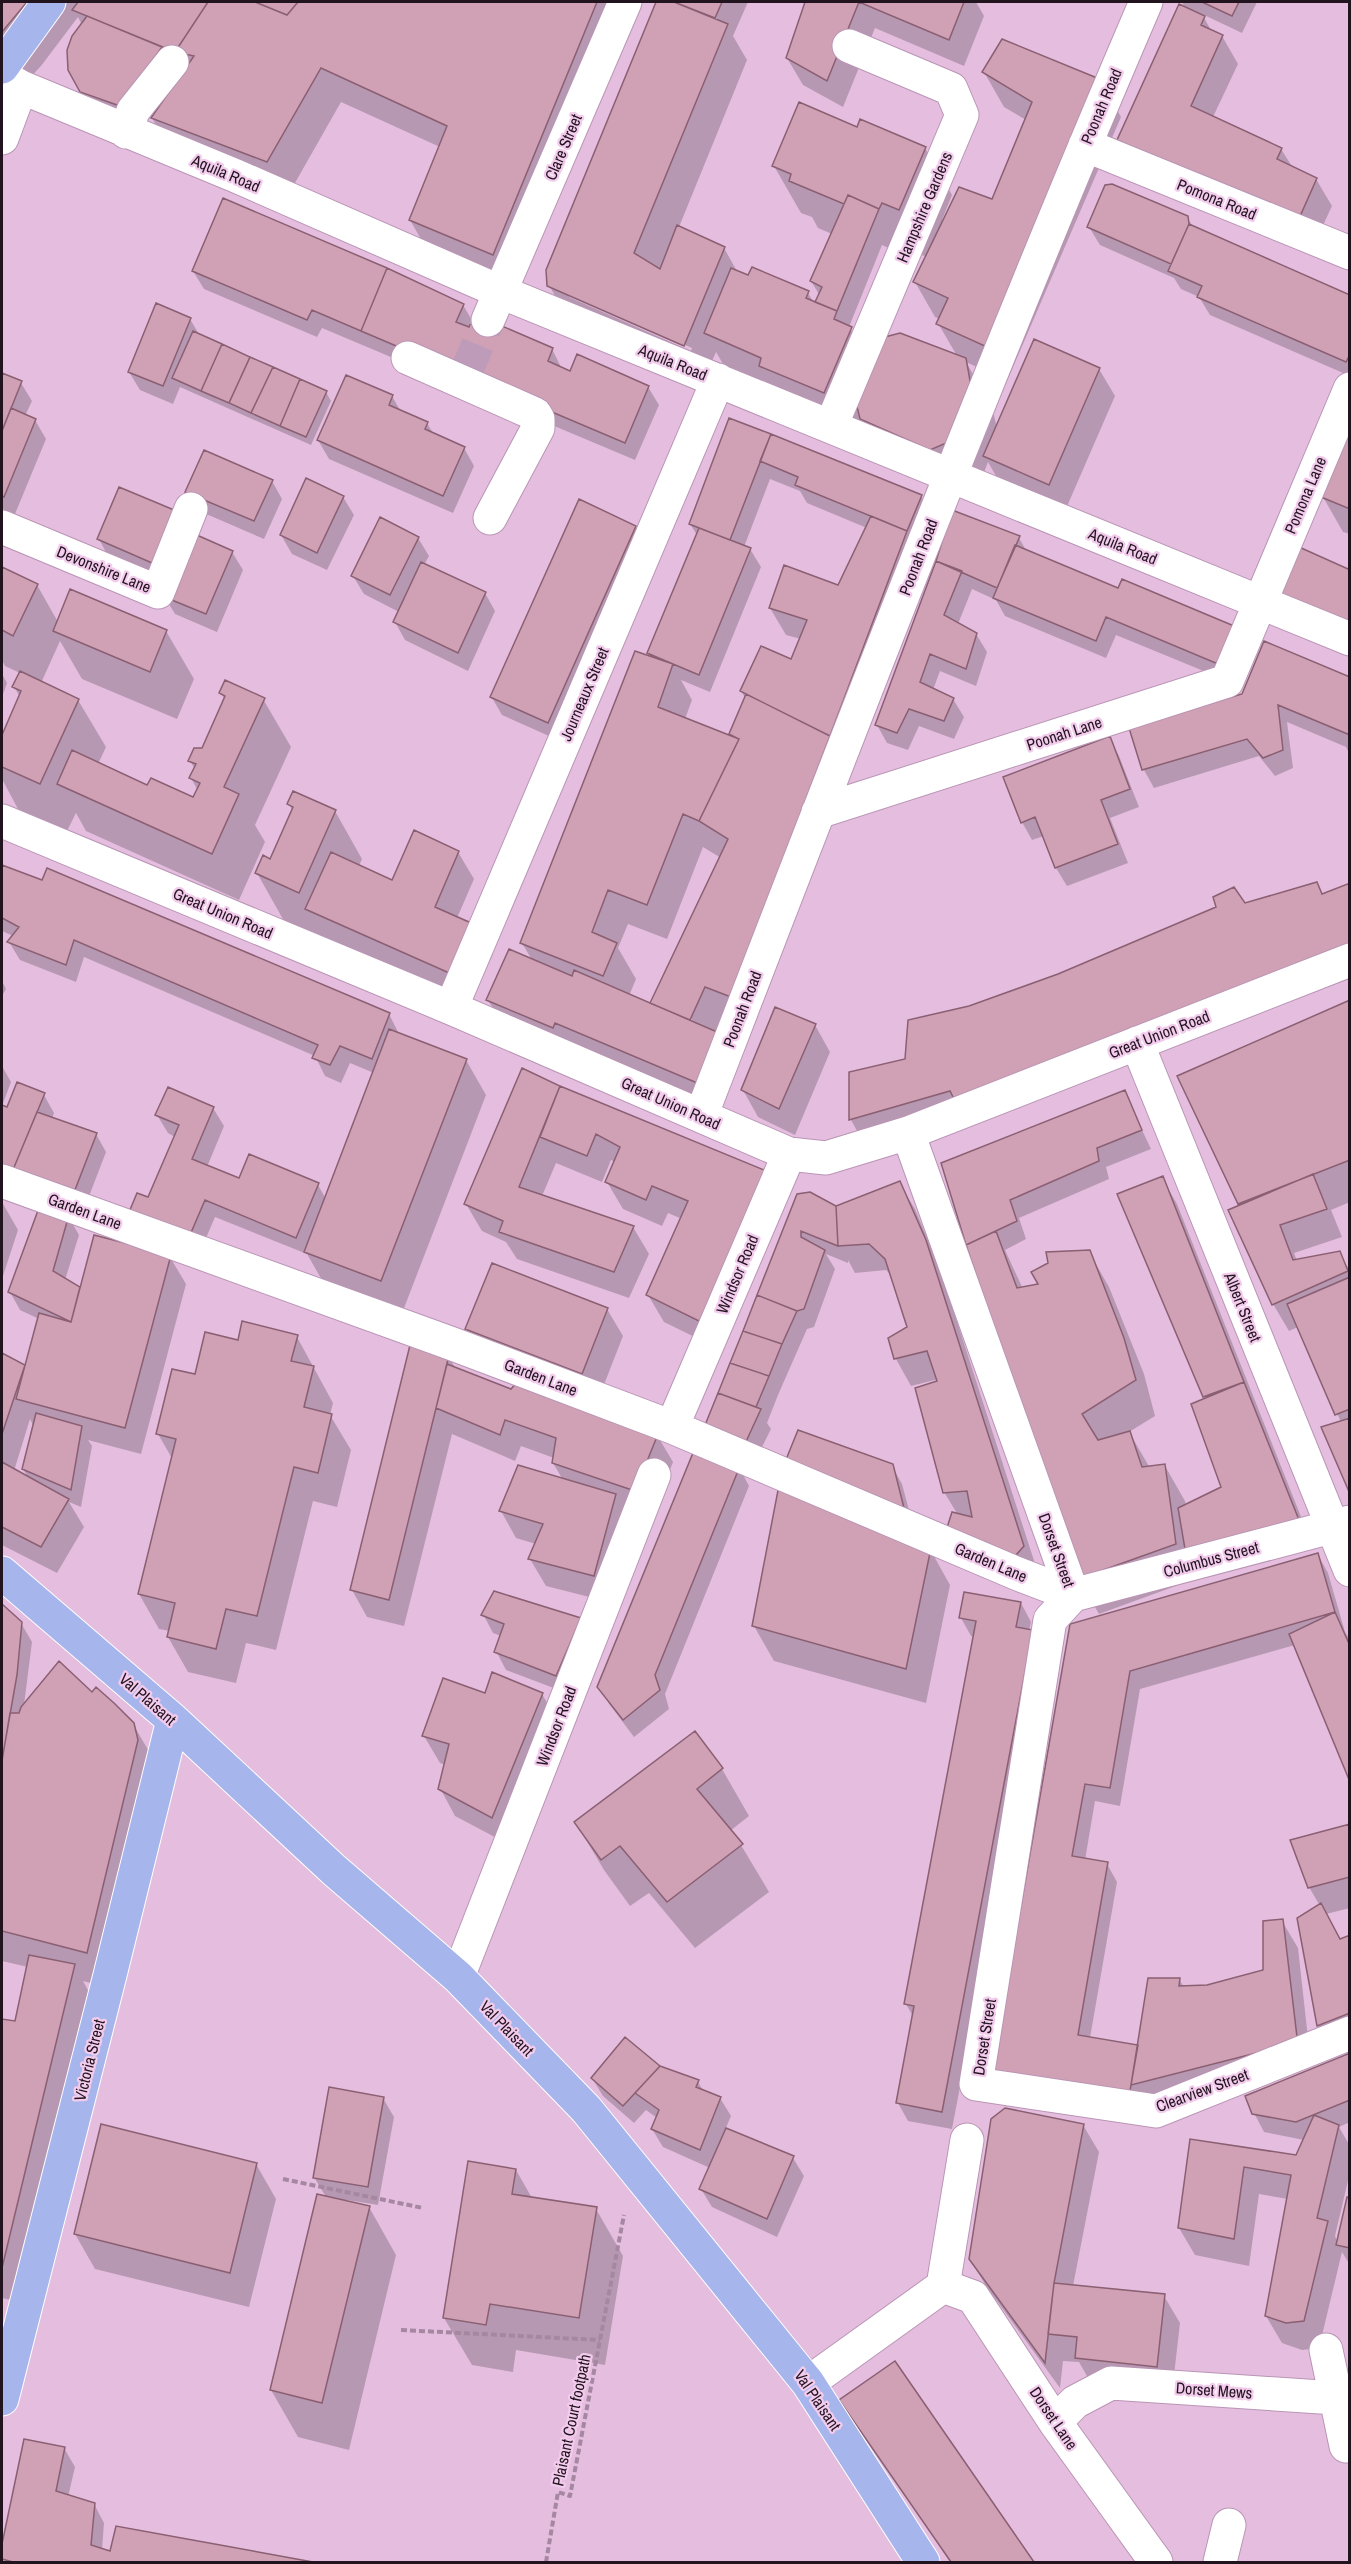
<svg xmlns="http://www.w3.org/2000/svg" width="1351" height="2564" viewBox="0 0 1351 2564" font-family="'Archivo Narrow',sans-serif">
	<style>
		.shadow { fill: #0003; fill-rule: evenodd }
		.building { fill: #d0a1b5; stroke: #8a5f72; stroke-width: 1.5 }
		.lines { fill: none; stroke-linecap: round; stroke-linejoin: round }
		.minor-tunnel { stroke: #be9cb9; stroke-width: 33; stroke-dasharray: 33 16; stroke-linecap: butt }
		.minor-casing { stroke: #ba95b5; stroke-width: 35 }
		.major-casing { stroke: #fff; stroke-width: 35 }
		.path { stroke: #a687a1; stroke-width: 4; stroke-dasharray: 6 3; stroke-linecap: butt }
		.minor { stroke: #fff; stroke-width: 33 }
		.major { stroke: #a7b5ed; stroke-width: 33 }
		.labels { text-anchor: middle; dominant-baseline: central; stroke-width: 4.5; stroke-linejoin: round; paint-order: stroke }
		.street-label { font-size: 16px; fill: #21141f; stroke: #f3cbec }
	</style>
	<rect width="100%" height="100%" fill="#e5bedf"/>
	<path class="shadow" d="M2,2h629l-118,287 -83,-34 -20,-35 30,-73 -99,-45 -54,95 -115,-45 -20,-34 31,-43 -48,57 -38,-13 -16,-27 1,-67 -4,-8 -37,49 -19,20 -20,4z
		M658,2h90l-15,34 14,24 -68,167 45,21 14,25 70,20 6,10 5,2 1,-9 -9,-15 21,-47 -14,-6 -6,-11 -11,-4 -27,-47 84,-37 67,19 27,47 -10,25 2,1 49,-20 33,-81 -22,-13 -20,-35 117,10 20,35 -114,264 -41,-19 26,45 5,21 102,-59 16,27 -50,115 -65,-28 -12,-21 -10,26 -89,-22 -28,-49 -10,23 -118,-59 -17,-29 -12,28 -135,-59 -20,-36 -2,-14zM882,245l24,11 3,-6 18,7 -12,25 20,35 5,2 -2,4 19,33 -84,10 -24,-39zM569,294l123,54 -1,3 -122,-54z
		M805,2h171l8,14 -20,50 -89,-38 -32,79 -40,-22 -16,-27z
		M1182,2h75l-15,31 -40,-19 10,18 10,4 16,28 -25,53 68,32 12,19 23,11 16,27 -20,43 -178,-82 -16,-27 68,-130z
		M1187,217l6,10 157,69v80l-140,-61 -11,-18 -18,-8 -7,-11 -74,-33 -11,-18z
		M193,271l270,34 10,17 79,27 10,20 86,18 11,18 -24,55 -313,-132 -5,9 -113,-48z
		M190,319l10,17 126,56 5,9 -20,44 -131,-58 -7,17 -33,-14 -11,-18z
		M2,374l19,9 11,18 -7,15 10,4 11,19 -31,75 -13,-5z
		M392,396l9,16 26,11 7,12 30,13 10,18 -21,47 -124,-54 -11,-19z
		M730,420l191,76 11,19 -220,588 -213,-85 -11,-18 44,-40 -10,-17 129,-285 -3,-5 49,-118 -7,-11zM770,479l30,12 7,12 60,25 -28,59 -69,21 16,27 15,4 -9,22 -51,30 5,8 -17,38 -44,-18 7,-19 -11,-20 29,12 51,-125 -11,-18 -6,-2zM703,847l18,11 -70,147 -22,-9 7,-17 -18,-31 10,-24 39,15zM688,1013l5,9h-3l-5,-8z
		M1350,430v104l-7,-2 -20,-35z
		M272,481l10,18 -18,40 -67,-29 -10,-18z
		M120,489l42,91 -53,-22 -10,-19z
		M343,497l11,18 -27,55 -35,-16 -11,-19z
		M635,527l11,18 -88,195 -56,-25 -11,-19z
		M418,538l11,18 -5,9 61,28 10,18 -27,60 -63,-31 -10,-18 4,-10 -35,-18 -11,-18z
		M1019,538l8,14 91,38 115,37 -5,54 -112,-46 -10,23 -101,-42 -9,-16 -24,-11 -14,35 18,10 11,18 -11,34 -36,-15 -7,19 20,9 11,18 -10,22 -35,-13 -11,24 -21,-7 -10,-18 61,-163z
		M232,552l11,18 -26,62 -42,-18 -11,-18z
		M3,569l34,16 21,37 108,9 28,48 -17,40 -95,-40 -22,-38 -19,42 37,17 28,47 -8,17 50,23 46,12 4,-8 -7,-13 4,-9 -5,-8 13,-11 22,-50 -4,-7 42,6 28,48 -36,78 10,17 -26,58 -153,-69 -10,-18 -9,18 -49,-22 -16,-30v-41l18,-41 -6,-10 6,-14 -15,-7 -3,-6z
		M2,674l5,9 -5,14z
		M1350,679v76l-4,-8 -59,-25 6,46 -18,8 -16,-20 -105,32 -10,-18 -13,-41z
		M1109,737l10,19 20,51 -29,11 18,45 -61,23 -11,-18 -12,-32 -12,4 -10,-18z
		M289,804l46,7 27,48 -3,7 34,16 65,-30 16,27 -17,39 20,9 16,27 -22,48 -187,-81 -27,-48 14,-12 22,-50z
		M2,867l387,147 10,20 67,26 20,35 -85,221 -75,-29 -19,-33 -92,-37 -18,42 -48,-60 26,-62 -7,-4 -11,-18 56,-7 11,18 -17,41 32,13 79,5 8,14 48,-126 -24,-10 -9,20 -16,-7 -10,-20 -231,-99 -8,25 -56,-22 -11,-18 4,-6 -11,-5z
		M1316,884l7,11 27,72 -489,171 -10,-18 -1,-47 56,-13 63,-52 276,-104z
		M2,981l4,8 -4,7z
		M1350,1002v200l-19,8 11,27 -48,16 3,8 42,-9 11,19v220l-9,-69 -43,-95 -9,4 -16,-27 -33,-98 -61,-129z
		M815,1025l15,27 -35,83 -37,-18 -15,-27z
		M2,1066l9,16 -9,24z
		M522,1070l246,103 -49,176 -55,-27 -16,-27 34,-76 -14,-6 -6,13 -39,-17 -16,-27 8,-20 -4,-2 -9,22 -46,-19 -14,33 91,31 16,27 -20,44 -112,-39 -11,-17 -24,-11 -16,-27z
		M1124,1092l27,57 -45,18 3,12 -90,39 7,21 -21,11 18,39 17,-4 49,-33 20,35 35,87 11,42 -26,16 21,36 15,-2 20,35 1,5 37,-18 -17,-89 -87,-204 43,-17 15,26 136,343 -118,32 -96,35 -20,-35 -112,-334 -24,-81z
		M44,1095l10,18 -2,6 44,15 10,18 -23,60 -81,-25v-81l5,3z
		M899,1183l16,26 25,60 98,304 -80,-58 -14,-23 -1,-112v-2l-32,8 -15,-27 13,-31 -17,-52 -6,-6 -31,3 -7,-13v3l-22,-9 9,15 -21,58 -7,2 -29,66 -11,28 4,6 -17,34 -49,-33 93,-234 38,12z
		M2,1202l16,28 -16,49z
		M68,1216l11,19 -14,45 15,11 90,-34 16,27 -45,170 -53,-14 4,6 -11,61 -12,-5 15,25 -27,46 -55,-28v-191l24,13 13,-48 -19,-9 -10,-18zM30,1419l3,6 -10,44 6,10 -15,-8z
		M607,1309l16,27 -25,64 -116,-44 -15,-27z
		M297,1337l36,66 -3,12 21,35 -14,57 -24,-6 -37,149 -30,-7 -10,40 -48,-11 -20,-35 2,-6 -11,-2 -20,-35 34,-134 -15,-26 38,-58 43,-34z
		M448,1356l8,13 56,22 145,44 16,27 -22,56 -29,-10 9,15 -22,79 -63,-16 -16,-27 6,-15 -20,-6 -15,-27 62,-31 -10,-17 1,-5 -33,-12 -6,15 -63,-27 -48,192 -37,-9 -15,-27z
		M892,1466l10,18 12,45 -117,-49z
		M739,1467l10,19 -84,208 4,15 -35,28 -24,-32 -11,-18z
		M930,1549l20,36 -24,118 -152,-42 -20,-35z
		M1318,1555l10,18 17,59 5,8v138l-55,-133 -155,44 -20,117 -25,-5 -10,59 22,4 10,18 -27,156 49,9 40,-68 5,8 23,-1 57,-14 18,-51 16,27 13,117 -23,11 -140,35 -7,-11 -4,25 -135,-23 70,-477z
		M495,1593l95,44 -23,56 -61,-23 -10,-19 5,-15 -8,-3 -10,-19z
		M1021,1603l10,19 -2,9 14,19 -91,479 -44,-8 -10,-18 16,-85 -8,-14 69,-367 -4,-1 -10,-18z
		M2,1606l19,17 11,19 -8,63 68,-11 41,30 21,36 -47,227 -24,-6 6,11 -74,309 -13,-3v-278l14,3 12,-56 -26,-6z
		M542,1694l16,28 -50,122 -53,-28 -15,-28 6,-23 -6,-2 -16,-27 62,-41z
		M694,1733l28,36 27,47 -19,15 11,14 28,47 -74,56 -46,-55 -19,13 -26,-36 -28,-47z
		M1350,1825v83l-24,6 14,26 10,-3v109l-16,7 -16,-27 -20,-107 22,-13 -11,-19z
		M1350,2055v67l-11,5 11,19v26l-15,64 3,7 12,-43v65l-8,-13 -23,96 -17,2 -20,-7 -16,-27 22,-117 -29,-5 -10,72 -54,-11 -16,-27 12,-87 106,15 7,-16 -40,-8 -10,-19z
		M659,2068l39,14 6,10 16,6 11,18 -6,14 68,28 11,18 -27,61 -65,-30 -11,-18 9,-21 -47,-21 -11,-18 5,-11 -11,-8 -12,13 -31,-27 -11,-18z
		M383,2098l11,19 -16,88 -31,-5 -1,2 23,5 27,48 -47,195 -51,-13 -27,-47 55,-193 -12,-20z
		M1083,2125l16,27 -26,134 91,10 16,27 -8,70 -80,-8 -13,-23 -16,-1 -3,27 -74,-102 -16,-27z
		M256,2164l20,35 -27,108 -154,-38 -20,-35z
		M516,2170l16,28 64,11 27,47 -18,109 -89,-15 -3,22 -41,-7 -28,-47z
		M895,2363l137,199h-82l-99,-144 -10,-18z
		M25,2440l39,8 11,19 -7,30 26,7 10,19 -2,27 9,3 6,-25 194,34h-309v-10z"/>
	<path class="building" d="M2,2h25l-25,30z
		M78,2h130l-33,50 -103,-42z
		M208,2h47l32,13 11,-13h299l-104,253 -84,-35 38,-94 -126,-58 -54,94 -116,-44 43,-62 -19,-4z
		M255,2h43l-11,13z
		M656,2h18l54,22 -94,229 26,16 17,-44 48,22 -41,99 -137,-60 -1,-16z
		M674,2h48l-7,16z
		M805,2h159l-15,38 -90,-38 -32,79 -41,-23z
		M1202,2h37l-7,14z
		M1179,4l26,12 -4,9 22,10 -32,71 91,42 -5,11 40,19 -20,45 -180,-83z
		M87,16l75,31 -42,59 -40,-14 -12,-22 -1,-20 5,-14z
		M1002,39l100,41 -115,267 -51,-23 12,-26 -35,-16 46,-95 33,12 40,-97 -50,-30z
		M799,102l58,25 3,-8 66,28 -27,63 -17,-7 -3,6 -31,-14 -4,9 -55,-23 2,-7 -19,-8z
		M1112,184l76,32 1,8 -18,40 -84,-37 18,-42z
		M848,195l31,14 -42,102 -22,-9 7,-15 -12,-6z
		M223,198l164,70 -26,63 -49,-21 -5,10 -115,-49z
		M1189,224l161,71v59l-4,8 -149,-65 5,-11 -34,-15z
		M752,267l57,24 -3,7 31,13 -3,8 18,8 -28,66 -65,-27 2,-8 -57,-25 27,-65 17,7z
		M387,268l77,36 -8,18 13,5 5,-13 79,34 -5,13 22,10 7,-17 72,32 -24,57 -264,-112z
		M156,303l35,15 -28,68 -35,-14z
		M193,331l29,13 -21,47 -29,-13z
		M900,333l66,25 5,28 -20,55 -21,9 -70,-31 -5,-21 30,-61z
		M1034,339l66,29 -51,117 -66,-29z
		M222,344l28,13 -21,46 -28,-12z
		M250,357l23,10 -22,46 -22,-10z
		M273,367l27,12 -20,47 -29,-13z
		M2,373l20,8 -20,50z
		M346,375l47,20 -4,10 39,17 -3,7 40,18 -22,49 -126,-56z
		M300,379l27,12 -21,46 -26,-11z
		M11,408l25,11 -32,78 -2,-1v-65z
		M729,418l42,16 -41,106 -41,-16z
		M1350,426v83l-29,-12z
		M771,434l151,61 -15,36 -112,-46 3,-8 -38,-16z
		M204,450l69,30 -19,41 -69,-29z
		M306,478l38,18 -27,57 -37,-18z
		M119,487l55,23 -22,53 -55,-24z
		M579,499l57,27 -88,197 -58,-26z
		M952,510l68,26 -23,52 -61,-27z
		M871,516l36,15 -77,205 -90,-45 21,-45 30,13 16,-39 -38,-12 15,-43 54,20z
		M380,517l39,20 -29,58 -39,-19z
		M699,528l52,20 -52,127 -52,-22z
		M190,532l43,19 -27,63 -44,-18z
		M1015,545l103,43 4,-9 112,47 -16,38 -112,-47 -10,24 -103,-43z
		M1299,547l49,22 2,-4v64l-79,-31z
		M936,561l26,10 -18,44 33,18 -11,36 -36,-15 -10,28 34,16 -10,23 -35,-12 -12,24 -22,-8z
		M421,562l65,30 -28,61 -65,-31z
		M2,567l36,17 -25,52 -11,-6z
		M70,589l97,41 -17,42 -97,-41z
		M1264,641l86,36v58l-72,-30 5,45 -20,8 -16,-19 -105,31 -13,-42 113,-34z
		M635,651l38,13 -15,43 81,32 -40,82 -16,-7 -36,91 -39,-15 -16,42 25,11 -14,33 -83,-33z
		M20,671l59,28 -39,85 -38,-17v-32l19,-44 -9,-4z
		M225,680l40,18 -41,89 15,7 -27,60 -155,-70 15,-34 75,35 4,-7 42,19 7,-14 -11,-5 7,-14 -8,-3 6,-13h8l23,-52 -6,-3z
		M746,694l84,42 -99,261 -26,-10 -15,33 -40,-17 78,-164 -29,-18 40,-82 -10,-5z
		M1110,736l20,53 -29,11 17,44 -63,24 -20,-51 -14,6 -18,-46z
		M293,791l43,19 -37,83 -44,-20 8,-18 7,4 23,-52 -6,-3z
		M414,830l45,21 -24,56 43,19 -22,50 -151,-67 26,-57 61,28z
		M2,865l40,15 5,-12 343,145 -18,46 -32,-13 -10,19 -18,-7 6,-13 -244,-105 -8,25 -59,-23 12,-15 -17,-9z
		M1317,882l5,12 28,-11v62l-393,160 -7,-14 -101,29v-48l56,-13 3,-39 61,-14 89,-32 158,-67 -3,-10 21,-10 11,16z
		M509,949l63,27 2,-6 150,65 -22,50 -147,-62 -2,5 -67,-28z
		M1350,1000v160l-112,44 -61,-128z
		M775,1007l41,17 -37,85 -38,-19z
		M389,1029l78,30 -86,222 -77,-29z
		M522,1068l38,18 -41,101 115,39 -20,46 -115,-40 4,-11 -39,-17z
		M17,1082l28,11 -35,84 -8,-4v-68l5,2z
		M560,1086l209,86 -66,151 -57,-28 42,-94 -36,-15 -6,14 -41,-18 15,-35 -24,-13 -9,22 -47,-19z
		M168,1087l46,20 -22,52 47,19 10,-24 70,29 -23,55 -91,-38 -18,42 -60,-25 10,-24 11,4 31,-72 -24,-10z
		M1125,1090l17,40 -45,18 2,13 -89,39 7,21 -51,24 -25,-82z
		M37,1112l60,21 -24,62 -63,-18z
		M1313,1174l14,35 -47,16 13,35 47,-9 8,20 -76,34 -44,-95z
		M1163,1176l81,206 -41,15 -86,-203z
		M900,1181l26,59 98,306 -16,18 -64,-27 8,-25 20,5 -5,-26 -24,2 -28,-105 22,-7 -10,-30 -33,8 -6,-21 19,-11 -22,-68 -16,-15 -31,2 -2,-40z
		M810,1192l26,14 2,40 -37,-15v6l24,13 -21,59 -7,2 -40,-16 40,-101z
		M40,1205l29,10 -16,56 27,16 -9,35 -63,-30z
		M996,1231l21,57 21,-4 -7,-12 17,-9 -2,-11 44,-2 34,88 12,42 -54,34 16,26 32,-9 12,36 23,-3 11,80 -98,35 -112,-334z
		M94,1235l77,20 -46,173 -109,-29 23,-86 32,9z
		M492,1263l116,45 -26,66 -117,-45z
		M1350,1277v132l-15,6 -48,-111z
		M757,1295l40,16 -15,33 -39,-13z
		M242,1321l56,14 -7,26 23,5 -10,41 28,7 -14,59 -24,-6 -37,149 -31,-7 -10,40 -49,-12 8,-34 -37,-9 38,-155 -20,-5 16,-65 23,5 10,-42 33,8z
		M743,1331l39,13 -13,32 -39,-13z
		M410,1345l39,10 -60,245 -39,-10z
		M2,1353l23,12 -23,69z
		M730,1363l39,13 -13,31 -38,-14z
		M447,1364l64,25 7,-8 140,53 -23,57 -83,-28 4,-25 -51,-18 -5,15 -64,-27z
		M1244,1382l55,138 -114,29 -7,-41 43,-21 -30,-83z
		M718,1393l43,16 -17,37 -41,-16z
		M36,1413l46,13 -11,64 -49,-21z
		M1350,1418v76l-29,-67z
		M798,1430l95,34 12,48 -120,-50z
		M695,1448l45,18 -85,209 5,15 -37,30 -26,-33z
		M2,1462l67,37 -28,48 -39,-20z
		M518,1465l98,29 -22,82 -66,-17 15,-35 -44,-13z
		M779,1485l152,63 -25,121 -154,-43z
		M1318,1553l17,59 -205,59 -20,117 -25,-4 -13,72 36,6 -30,173 60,10 -11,63 -137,-24 80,-460z
		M494,1591l87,27 -25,58 -62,-24 10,-28 -23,-9z
		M964,1592l57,10 -5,25 17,3 -91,482 -46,-9 18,-97 -10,-2 72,-383 -17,-3z
		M2,1604l20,18 -5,53 -15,85z
		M1335,1612l15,34v136l-61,-148z
		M59,1661l33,31 4,-5 18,16 20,20 4,17 -51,213 -85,-22v-170l8,-48h9l2,-6z
		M492,1672l51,21 -51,125 -54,-29 11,-45 -27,-8 21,-58 42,15z
		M695,1731l28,37 -26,21 46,55 -76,58 -47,-56 -19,14 -27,-38z
		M1350,1824v53l-42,11 -18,-48z
		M1321,1903l19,36 10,-4v78l-33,13 -20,-108z
		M1283,1919l14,118 -25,12 -141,36 17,-107h32l-1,8 28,-1 56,-15v-49z
		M29,1955l46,9 -73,304v-249l13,2z
		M625,2037l35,29 -37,40 -32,-28z
		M1350,2053v47l-54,22 -44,-8 -7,-18z
		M660,2066l39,14 -3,7 25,10 -21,53 -49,-21 8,-19 -24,-17z
		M329,2087l55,10 -16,90 -55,-9z
		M1005,2108l79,16 -30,159 -9,80 -76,-104 22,-140z
		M1314,2115l25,10 -22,93 11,3 -24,100 -18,2 -21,-7 26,-141 -47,-8 -10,72 -56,-11 12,-89 106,16z
		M101,2124l156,39 -27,110 -156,-39z
		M726,2128l68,28 -27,63 -68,-30z
		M468,2161l48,8 -4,25 85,13 -18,111 -89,-14 -4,21 -43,-7z
		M317,2194l53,12 -48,197 -52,-13z
		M1347,2197l3,1v50l-14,-3z
		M1054,2283l111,11 -8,73 -82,-9 2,-21 -29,-3z
		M895,2361l139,201h-83l-112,-162z
		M24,2439l41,8 -9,44 39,12 -4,42 19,6 6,-25 197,36h-300l-11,-3v-15z"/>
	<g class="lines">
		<path class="minor-tunnel" d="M465,375l23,-55"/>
		<defs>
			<path id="minor" d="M2,76l19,11 215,89 265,116 849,347
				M126,132l7,-21 39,-49
				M2,138l19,-51
				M1085,145l265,108
				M488,320l137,-318
				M408,358l127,56 3,5v9l-48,90
				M831,426l131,-311 -11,-26 -102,-43
				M2,527l156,65 33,-83
				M818,812l409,-131 123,-292
				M2,821l449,187 338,146 37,4 82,-25 442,-173
				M451,1008l267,-628
				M1137,1043l213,527
				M701,1116c144,-373 287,-747 445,-1114
				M908,1133l165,462 -23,25 -74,464 180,27 194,-78
				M2,1181l448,162 222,84 346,147 55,21 277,-73
				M672,1427l117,-273
				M458,1977l196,-502
				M943,2286l30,11 82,125 101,140
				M808,2383l135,-97 24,-146
				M1336,2398l10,48
				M1055,2422l20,-20 36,-19 225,15 -10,-48
				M1220,2562l9,-37"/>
			<path id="major" d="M2,67l47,-65
				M2,1573l171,147 161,150 124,107 128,132 222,274 115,179
				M2,2399l108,-424 63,-255"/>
		</defs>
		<use href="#minor" class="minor-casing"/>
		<use href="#major" class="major-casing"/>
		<path class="path" d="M283,2179l140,29
			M401,2330l199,10
			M546,2562l12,-70 12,4 54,-281"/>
		<use href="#minor" class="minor"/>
		<use href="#major" class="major"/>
	</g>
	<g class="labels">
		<g class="street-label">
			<text transform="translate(1101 106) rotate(-67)">Poonah Road</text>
			<text transform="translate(563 147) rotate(-67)">Clare Street</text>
			<text transform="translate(226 173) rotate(23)">Aquila Road</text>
			<text transform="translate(1217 199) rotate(22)">Pomona Road</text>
			<text transform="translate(924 207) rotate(-67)">Hampshire Gardens</text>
			<text transform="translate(673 362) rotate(22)">Aquila Road</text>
			<text transform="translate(1305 495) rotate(-67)">Pomona Lane</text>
			<text transform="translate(1123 546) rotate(22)">Aquila Road</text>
			<text transform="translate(918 557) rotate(-69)">Poonah Road</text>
			<text transform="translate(104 569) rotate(22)">Devonshire Lane</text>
			<text transform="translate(584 694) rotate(-67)">Journeaux Street</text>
			<text transform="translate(1064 733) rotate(-18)">Poonah Lane</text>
			<text transform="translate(223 913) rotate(23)">Great Union Road</text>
			<text transform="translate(742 1009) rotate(-69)">Poonah Road</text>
			<text transform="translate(1159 1034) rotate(-21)">Great Union Road</text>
			<text transform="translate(671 1103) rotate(24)">Great Union Road</text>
			<text transform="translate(85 1211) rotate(20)">Garden Lane</text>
			<text transform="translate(737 1274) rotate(-67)">Windsor Road</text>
			<text transform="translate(1243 1307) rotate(68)">Albert Street</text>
			<text transform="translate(541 1377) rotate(21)">Garden Lane</text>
			<text transform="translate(1057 1550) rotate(70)">Dorset Street</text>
			<text transform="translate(1211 1559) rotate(-15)">Columbus Street</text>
			<text transform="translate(991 1562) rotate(23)">Garden Lane</text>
			<text transform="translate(148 1699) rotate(41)">Val Plaisant</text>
			<text transform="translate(556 1726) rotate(-69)">Windsor Road</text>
			<text transform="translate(507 2028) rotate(46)">Val Plaisant</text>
			<text transform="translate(984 2037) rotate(-81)">Dorset Street</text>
			<text transform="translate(89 2060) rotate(-76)">Victoria Street</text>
			<text transform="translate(1202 2090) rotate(-20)">Clearview Street</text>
			<text transform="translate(1214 2390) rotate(4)">Dorset Mews</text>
			<text transform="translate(818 2400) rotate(56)">Val Plaisant</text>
			<text transform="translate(1054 2418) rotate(56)">Dorset Lane</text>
			<text transform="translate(571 2420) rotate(-78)">Plaisant Court footpath</text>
		</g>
	</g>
	<rect width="1351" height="2564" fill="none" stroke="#21141f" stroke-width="6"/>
</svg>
